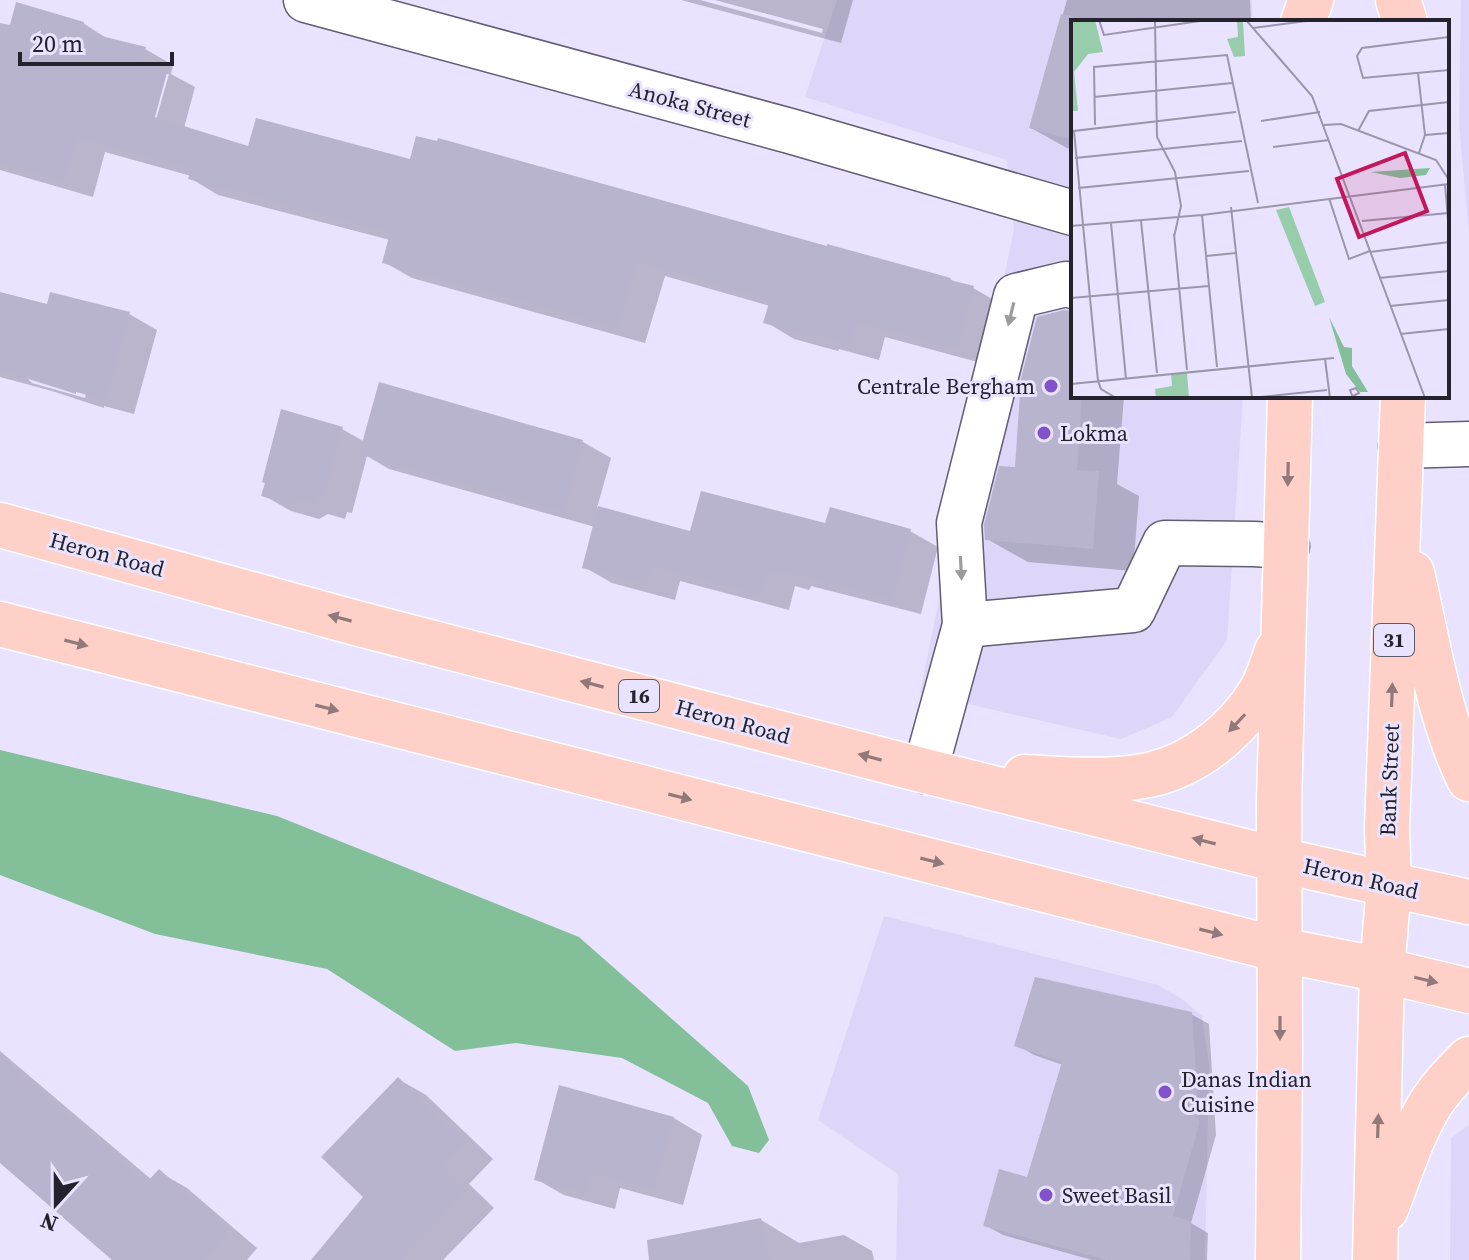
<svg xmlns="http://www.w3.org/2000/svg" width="1469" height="1260" viewBox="0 0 1469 1260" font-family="'Source Serif 4',serif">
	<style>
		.built { fill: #ddd6f8 }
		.forest { fill: #83c09a }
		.shadow { fill: #0003; fill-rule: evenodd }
		.building { fill: #b8b4ce }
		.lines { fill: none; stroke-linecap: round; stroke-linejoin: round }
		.minor-casing { stroke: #625d75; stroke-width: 47 }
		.major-casing { stroke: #fff; stroke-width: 47 }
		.minor { stroke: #fff; stroke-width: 44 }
		.major { stroke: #fed0c7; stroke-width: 44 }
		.oneway { fill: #9c9ca0 }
		.oneway2 { fill: #91797a }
		.poi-dot { fill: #8152cb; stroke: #e9e3ff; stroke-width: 3 }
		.labels { text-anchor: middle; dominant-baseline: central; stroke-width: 6; stroke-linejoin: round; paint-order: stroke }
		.shield { fill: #e9e3ff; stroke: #5f5c6b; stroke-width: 2 }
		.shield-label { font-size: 20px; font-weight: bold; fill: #24222c }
		.street-label { font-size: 22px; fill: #24222c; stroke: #e9e3ff }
		.poi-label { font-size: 22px; fill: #24222c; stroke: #e9e3ff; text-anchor: start }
		.inset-road { fill: none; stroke: #9a96ab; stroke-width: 2 }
		.view { fill: #c2185b; fill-opacity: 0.15; stroke: #c2185b; stroke-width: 4 }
		.inset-edge { fill: none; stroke: #24222c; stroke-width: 4 }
	</style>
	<rect width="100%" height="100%" fill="#e9e3ff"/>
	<path class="built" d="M837,0h415v22h-179v374h170l-16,244 -55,77 -51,22 -201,-46 94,-464 -7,-69 -202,-63z
		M1461,0h8v234l-10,-110z
		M884,916l274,69 24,14 20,17 7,49 -4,195h-309l2,-86 -80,-54z
		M1469,1125v135h-19l1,-122z"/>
	<path class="forest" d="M0,750l277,66 302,121 169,149 21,54 -10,13 -27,-7 -24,-43 -86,-45 -106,-15 -61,8 -128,-82 -172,-35 -155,-59z"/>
	<path class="shadow" d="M681,0h19l122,33 1,-4 -108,-29h138l-12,43z
		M1067,0h183l1,22h-178v128l-6,-2 -36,-20z
		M83,23l28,18 34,8 28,16 -2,9 24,13 -11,41 66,20 161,14 417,87 122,30 8,5 15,4 28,16 -16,60 -100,-27 -6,23 -40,-11 -1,2 -44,-12 -28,-17 4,-16 -105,-30 -20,67 -233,-65 -28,-16 6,-22 -172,-45 -28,-17 1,-2 -86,-24 -12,45 -93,-27v-145l11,3zM164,74h5l-15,53 -3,-1z
		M0,294l48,13 81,7 28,16 -23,84 -30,-8v2l-52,-17 -52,-14zM26,377l60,17 -1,4 -53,-15z
		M1073,313v83h51l-7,88 22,12 -6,75 -105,-9 -41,-23 29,-70z
		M342,429l23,13h218l28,16 -14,50 95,25 135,-7 83,5 28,16 -17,67 -110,-28 -2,4 -14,-4 -6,24 -109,-29 -5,19 -63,-17 -28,-16 11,-40 -206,-58 -22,-13 -15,57 -5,-1 -2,7 -17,-5 -9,5 -28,-8 -28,-16z
		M1191,1014l18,10 7,111 -25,88 17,10 -1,27h-115l-89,-25 -18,-10 43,-46 35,-114 -29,-10 -17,-10z
		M0,1051l152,129 7,-8 28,16 70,60 -10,12h-132l-115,-100z
		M398,1079l28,16 67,64 -24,25 25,24 -51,52h-129l52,-63z
		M561,1088l113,30 28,17 -19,70 -63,-17 -5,21 -51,-14 -28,-16z
		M761,1220l38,23 45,-8 28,16 2,9h-157z"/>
	<path class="building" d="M16,2l68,20 -3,9 65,16 -4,15 26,7 -13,48 93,29 8,-28 154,41 6,-23 21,5 1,-3 389,108v-2l124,34 -1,2 24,6 -17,63 -100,-26 -6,23 -40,-12 -1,2 -47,-13 7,-23 -133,-39 -20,67 -235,-65 8,-30 -154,-42v1l-48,-13 3,-10 -114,-31 -13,44 -64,-19v-140l10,2z
		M1061,14l12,2v124l-44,-12z
		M0,292l47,12 3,-12 80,20 -24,88 -30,-8v2l-76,-24z
		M1064,310l9,1v85h9l-5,74 22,1 -6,78 -108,-9 -1,-15 15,-59 16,1 6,-89 16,-61z
		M379,382l204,58 -19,72 -205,-58z
		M281,409l62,18 -20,71 -4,-1 -2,7 -19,-5 -9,5 -28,-8 4,-13 -3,-1z
		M701,491l124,32 5,-16 81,22 -18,71 -111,-29 -1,4 -14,-4 -6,24 -109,-29 -5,19 -65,-17 16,-62 92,25z
		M1035,977l157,35 7,112 -26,92 18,5 -1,39h-84l-123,-34 16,-57 28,8 35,-115 -48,-16z
		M0,1057l147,125 12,-13 71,62 -25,29h-93l-112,-97z
		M398,1077l68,65 -23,25 24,24 -67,69h-89l52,-63 -42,-40z
		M559,1085l115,32 -20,73 -62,-16 -6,20 -52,-14z
		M761,1218l9,42h-121l-2,-20z"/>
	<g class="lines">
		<defs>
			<path id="minor" d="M306,0l484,131 283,82
				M1401,446l68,-2
				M965,625l-6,-102 57,-227 50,-12 7,2
				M925,771l40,-146 168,-15 32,-67 89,1 33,2"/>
			<path id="major" d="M1398,0l7,22
				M1303,22l8,-22
				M0,525l356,98 569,148 354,89 190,42
				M1412,573c16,69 26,142 57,206
				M0,624l1281,326 101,20 87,21
				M1025,777c40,2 84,6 124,-2 46,-10 88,-44 112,-84 7,-12 11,-27 16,-40
				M1386,1209c14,-35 25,-74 45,-106 11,-17 24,-30 38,-44
				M1278,1260l2,-207 -1,-249 11,-408
				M1375,1260l7,-290 7,-85 -2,-57 16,-432"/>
		</defs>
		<use href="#minor" class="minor-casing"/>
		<use href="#major" class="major-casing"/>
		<use href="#minor" class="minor"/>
		<use href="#major" class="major"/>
	</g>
	<defs><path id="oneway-solid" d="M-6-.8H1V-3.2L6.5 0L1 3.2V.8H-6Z" transform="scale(2)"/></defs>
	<g class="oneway">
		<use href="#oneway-solid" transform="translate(1011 314) rotate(104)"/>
		<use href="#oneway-solid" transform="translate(961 568) rotate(87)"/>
	</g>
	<g class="oneway2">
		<use href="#oneway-solid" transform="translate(1288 474) rotate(91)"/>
		<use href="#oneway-solid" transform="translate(340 618) rotate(-165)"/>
		<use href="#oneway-solid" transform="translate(76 643) rotate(14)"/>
		<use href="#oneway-solid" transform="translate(592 684) rotate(-165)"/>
		<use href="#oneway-solid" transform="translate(1392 695) rotate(-88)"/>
		<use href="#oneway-solid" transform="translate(327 708) rotate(14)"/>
		<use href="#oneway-solid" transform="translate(1237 723) rotate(133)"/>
		<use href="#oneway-solid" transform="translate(870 757) rotate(-165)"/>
		<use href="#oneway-solid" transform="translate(680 797) rotate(14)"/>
		<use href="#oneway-solid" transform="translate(1204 841) rotate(-166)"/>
		<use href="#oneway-solid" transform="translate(932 861) rotate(14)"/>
		<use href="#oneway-solid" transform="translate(1211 932) rotate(14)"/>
		<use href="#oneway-solid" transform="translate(1426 980) rotate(13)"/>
		<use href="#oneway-solid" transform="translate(1280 1028) rotate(90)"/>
		<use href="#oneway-solid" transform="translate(1378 1126) rotate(-88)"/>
	</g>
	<g class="poi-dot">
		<circle cx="1051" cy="386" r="8"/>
		<circle cx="1044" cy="433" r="8"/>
		<circle cx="1165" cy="1092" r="8"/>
		<circle cx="1046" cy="1195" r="8"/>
	</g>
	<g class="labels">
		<g class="shield">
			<rect x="1374" y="624" width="40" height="32" rx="6"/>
			<rect x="619" y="680" width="40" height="32" rx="6"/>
		</g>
		<g class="shield-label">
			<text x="1394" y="640">31</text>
			<text x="639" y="696">16</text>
		</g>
		<g class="street-label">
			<text transform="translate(690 104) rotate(15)">Anoka Street</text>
			<text transform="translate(107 554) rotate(15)">Heron Road</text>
			<text transform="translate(733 721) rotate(15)">Heron Road</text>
			<text transform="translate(1389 780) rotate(-88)">Bank Street</text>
			<text transform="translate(1361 878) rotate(13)">Heron Road</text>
		</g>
		<g class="poi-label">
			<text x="1035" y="386" text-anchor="end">Centrale Bergham</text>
			<text x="1060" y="433">Lokma</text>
			<text x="1181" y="1079">Danas Indian<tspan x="1181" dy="25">Cuisine</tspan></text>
			<text x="1062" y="1195">Sweet Basil</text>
		</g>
	</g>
	<g transform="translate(1071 20)">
		<rect width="378" height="378" fill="#e9e3ff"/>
		<path d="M0,0h24l8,32 -15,2 -14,18 4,39h-7zM166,0l6,2 2,34 -11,1 -7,-18 11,-2zM218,187l36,95 -10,4 -39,-96zM116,353l2,25h-33l-1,-9 17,-3 -1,-12z" fill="#97cdab"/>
		<path d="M359,148l-4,7 -26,3 -29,-6zM258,297l15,30 8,1v18l16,26h-8l-14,-18z" fill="#83c09a"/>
		<path class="inset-road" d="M28,0l5,15 103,-15M84,0l2,117 18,35 6,34 -7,31M175,0l66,76 113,302M182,8l61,-8M378,17l-87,11 -5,8 6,22 86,-8M347,53l7,62 -6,18M23,77l138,-14M190,101l59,-9M24,105l-1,-58 133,-12 31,148M253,105l17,-1 95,36 13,20M287,111l11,-20 80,-9M354,115l24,-2M202,127l56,-7M4,138l167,-17M374,164l4,48M7,168l171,-17M258,178l20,61 21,-8M160,187l21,191M131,195l15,152M70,201l16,152M291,201l87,-8M40,203l15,156M0,206l131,-11 247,-31M103,214l13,136M299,232l79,-10M135,236l30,-3M308,258l70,-7M0,278l138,-12M319,286l59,-6M329,314l49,-5M254,339l5,39M0,364l263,-26M282,376l6,-3 -3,-5 -6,2 3,8M45,378l-15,-9 -3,-8 -24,-250 162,-19M181,378l75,-8"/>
		<path class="view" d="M334,133l22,58 -68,26 -22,-58z"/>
		<rect width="378" height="378" class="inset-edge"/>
	</g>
	<g transform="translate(56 1204) rotate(201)" stroke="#e9e3ff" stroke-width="6" paint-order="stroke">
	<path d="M0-6L14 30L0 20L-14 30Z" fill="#24222c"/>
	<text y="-12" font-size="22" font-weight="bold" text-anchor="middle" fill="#24222c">N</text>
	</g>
	<path d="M20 52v12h152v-12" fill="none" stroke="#24222c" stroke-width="4"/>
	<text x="32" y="52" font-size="24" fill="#24222c" stroke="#e9e3ff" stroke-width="6" paint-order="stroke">20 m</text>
</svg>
